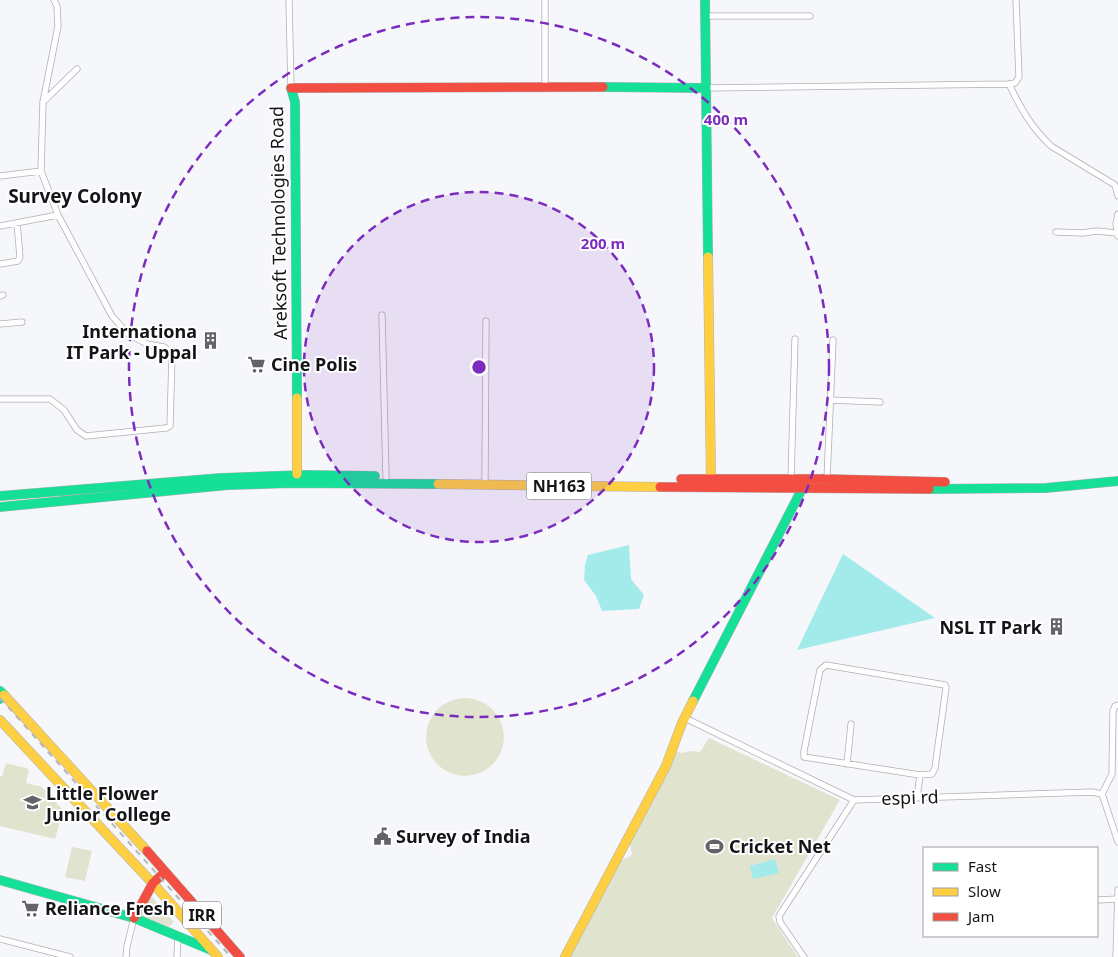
<svg xmlns="http://www.w3.org/2000/svg" width="1118" height="957" viewBox="0 0 1118 957" font-family="'Noto Sans',sans-serif">
	<style>
		.green { fill: #e0e4ce }
		.water { fill: #a3eaeb }
		.lines { fill: none; stroke-linecap: round; stroke-linejoin: round }
		.street-casing { stroke: #afb0b4; stroke-width: 7 }
		.fast-casing { stroke: #afb0b4; stroke-width: 10 }
		.slow-casing { stroke: #afb0b4; stroke-width: 10 }
		.jam-casing { stroke: #afb0b4; stroke-width: 10 }
		.street { stroke: #fefefe; stroke-width: 5.5 }
		.fast { stroke: #16e098; stroke-width: 9 }
		.slow { stroke: #ffcf43; stroke-width: 9 }
		.jam { stroke: #f24e42; stroke-width: 9 }
		.rail { stroke: #b7b7b8; stroke-width: 2; stroke-dasharray: 6 6; stroke-linecap: butt }
		.ring { fill: none; stroke: #7b2cbf; stroke-width: 2.5; stroke-dasharray: 9 6 }
		.labels { text-anchor: middle; dominant-baseline: central; stroke-width: 4; stroke-linejoin: round; paint-order: stroke }
		.shield { fill: #fff; stroke: #5a5b5d; stroke-width: 1 }
		.shield-label { font-size: 16px; font-weight: bold; fill: #141518 }
		.street-label { font-size: 18px; fill: #141518; stroke: #fff }
		.poi-label { font-size: 18px; font-weight: bold; fill: #141518; stroke: #fff; text-anchor: start }
		.neighbourhood-label { font-size: 19px; font-weight: bold; fill: #141518; stroke: #fff }
		.centre { fill: #7b2cbf; stroke: #fff; stroke-width: 2.5 }
		.ring-label { font-size: 15px; text-anchor: middle; font-weight: bold; fill: #7b2cbf; stroke: #fff; stroke-width: 4; stroke-linejoin: round; paint-order: stroke }
	</style>
	<rect width="100%" height="100%" fill="#f6f7fb"/>
	<path class="green" d="M426 737a39 39 0 1 1 78 0a39 39 0 1 1-78 0Z
		M709,738l131,62 -68,118 26,39h-229l51,-96 12,-6 -3,-17 44,-87 9,2 10,-2 8,1z
		M6,763l23,6 -3,14 16,4 21,23 -8,29 -55,-13v-50l2,1z
		M72,847l20,4 -7,30 -20,-4z
		M152,897l22,25 -5,5 -32,-12 12,-17z"/>
	<path class="water" d="M629,545l2,34 13,16 -5,14 -37,2 -6,-15 -12,-16 1,-15 3,-10z
		M843,554l92,64 -138,32z
		M775,859l4,14 -26,6 -3,-13z"/>
	<g class="lines">
		<defs>
			<path id="street" d="M289,0l2,88
				M545,0v86
				M705,16h105
				M1009,84c12,25 22,43 42,62l64,39 3,11
				M706,88l303,-4 6,-1 4,-6 -3,-77
				M43,102l34,-33
				M0,176l41,-5
				M1118,214l-2,10 2,12
				M0,226l58,-11
				M1056,232l27,1 13,-2 21,2
				M0,264l18,-3 2,-4 -3,-34
				M0,296l3,-1
				M382,315l4,162
				M0,324l22,-2
				M0,399h50l14,11 13,20 9,6 80,-8 4,-2 2,-70 -3,-5 -5,-4 -17,-3 -20,-11 -15,-17 -54,-101 -17,-44 2,-69 15,-76 -1,-20 -3,-6
				M830,400l50,2
				M485,479l1,-158
				M791,479l4,-140
				M827,479l6,-139
				M685,718l169,82 238,-8 10,2 16,48
				M847,764l4,-40
				M1102,794l10,-20 1,-63 2,-5 3,-1
				M917,797l3,-22 12,-1 3,-6 11,-80 -1,-3 -119,-20 -6,5 -16,81v6l116,18
				M1097,900l21,-1
				M0,939l70,18
				M126,957l1,-11 7,-28
				M177,957l1,-21
				M804,957l-24,-35 -1,-6 75,-116
				M1116,957l2,-67"/>
			<path id="fast" d="M705,0l3,257
				M603,87l103,1
				M291,88l4,14 2,296
				M929,489l117,-1 72,-7
				M0,496l221,-18 84,-3 70,1
				M0,507l228,-22 64,-2 146,1
				M0,691l4,4 -4,4
				M693,701l110,-214
				M0,880l134,38 77,32"/>
			<path id="slow" d="M708,257l3,227
				M297,398v76
				M438,484l222,3
				M4,695l143,156
				M0,720l158,169 60,68
				M565,957l101,-191 16,-43 11,-22"/>
			<path id="jam" d="M291,88l312,-1
				M681,479h144l120,3
				M660,487l269,2
				M147,851l93,106
				M134,918l19,-35 11,-10"/>
		</defs>
		<use href="#street" class="street-casing"/>
		<use href="#fast" class="fast-casing"/>
		<use href="#slow" class="slow-casing"/>
		<use href="#jam" class="jam-casing"/>
		<use href="#street" class="street"/>
		<use href="#fast" class="fast"/>
		<use href="#slow" class="slow"/>
		<use href="#jam" class="jam"/>
		<path class="rail" d="M0,698l231,259"/>
	</g>
	<circle cx="479" cy="367" r="175" fill="#7b2cbf" fill-opacity=".12"/>
	<g class="ring">
		<circle cx="479" cy="367" r="175"/>
		<circle cx="479" cy="367" r="350"/>
	</g>
	<defs>
		<symbol id="building-bare" viewBox="-9 -9 18 18"><path d="M-4-6H4V6H1V3H-1V6H-4ZM-2.5-4.3h1.7v1.8h-1.7ZM.8-4.3h1.7v1.8H.8ZM-2.5-1h1.7V.8h-1.7ZM.8-1h1.7V.8H.8Z" fill="#636467" stroke="#fff" stroke-width="2.5" paint-order="stroke"/></symbol>
		<symbol id="supermarket-bare" viewBox="-9 -9 18 18"><path d="M-6-5.5h2.5l.6 2H6L4.5 2H-2.5L-4.4-4H-6ZM-1.5 3.2a1.3 1.3 0 1 0 .1 0ZM3 3.2a1.3 1.3 0 1 0 .1 0Z" fill="#636467" stroke="#fff" stroke-width="2.5" paint-order="stroke"/></symbol>
		<symbol id="university-bare" viewBox="-9 -9 18 18"><path d="M0-5L7-2L0 1L-7-2ZM-4 1L0 2.5L4 1V4Q0 6-4 4Z" fill="#636467" stroke="#fff" stroke-width="2.5" paint-order="stroke"/></symbol>
		<symbol id="civic-bare" viewBox="-9 -9 18 18"><path d="M-.6-6.5H3V-4.5H.6V-3L4-1V1h2V6H-6V1h2V-1L-.6-3ZM-1.2 2.5V6h2.4V2.5Z" fill="#636467" stroke="#fff" stroke-width="2.5" paint-order="stroke"/></symbol>
		<symbol id="stadium-bare" viewBox="-9 -9 18 18"><path d="M0-5a6.5 5 0 1 0 0 10a6.5 5 0 1 0 0-10ZM-3.5-1.8h7v3.6h-7Z" fill="#636467" stroke="#fff" stroke-width="2.5" paint-order="stroke"/></symbol>
	</defs>
	<g fill-rule="evenodd">
		<use href="#building-bare" x="198" y="328" width="25" height="25"/>
		<use href="#supermarket-bare" x="244" y="352" width="25" height="25"/>
		<use href="#building-bare" x="1044" y="614" width="25" height="25"/>
		<use href="#university-bare" x="20" y="790" width="25" height="25"/>
		<use href="#civic-bare" x="370" y="824" width="25" height="25"/>
		<use href="#stadium-bare" x="702" y="834" width="25" height="25"/>
		<use href="#supermarket-bare" x="18" y="896" width="25" height="25"/>
	</g>
	<g class="labels">
		<g class="shield">
			<rect x="526.5" y="472.5" width="65" height="27" rx="4"/>
			<rect x="183" y="901.5" width="38" height="27" rx="4"/>
		</g>
		<g class="shield-label">
			<text x="559" y="486">NH163</text>
			<text x="202" y="915">IRR</text>
		</g>
		<g class="street-label">
			<text transform="translate(278 223) rotate(-91)">Areksoft Technologies Road</text>
			<text transform="translate(910 797) rotate(-2)">espi rd</text>
		</g>
		<g class="poi-label">
			<text x="197" y="331" text-anchor="end">Internationa<tspan x="197" dy="21">IT Park - Uppal</tspan></text>
			<text x="271" y="364">Cine Polis</text>
			<text x="1042" y="627" text-anchor="end">NSL IT Park</text>
			<text x="46" y="793">Little Flower<tspan x="46" dy="21">Junior College</tspan></text>
			<text x="396" y="836">Survey of India</text>
			<text x="729" y="846">Cricket Net</text>
			<text x="45" y="908">Reliance Fresh</text>
		</g>
		<g class="neighbourhood-label">
			<text x="75" y="196">Survey Colony</text>
		</g>
	</g>
	<circle cx="479" cy="367" r="8" class="centre"/>
	<g class="ring-label">
		<text x="726" y="125">400 m</text>
		<text x="603" y="249">200 m</text>
	</g>
	<rect x="923" y="847" width="175" height="90" fill="#ffffff" stroke="#a1a1a3"/>
	<rect x="933" y="863" width="25" height="8" fill="#16e098" stroke="#a1a1a3"/>
	<text x="968" y="872" font-size="15" fill="#141518">Fast</text>
	<rect x="933" y="888" width="25" height="8" fill="#ffcf43" stroke="#a1a1a3"/>
	<text x="968" y="897" font-size="15" fill="#141518">Slow</text>
	<rect x="933" y="913" width="25" height="8" fill="#f24e42" stroke="#a1a1a3"/>
	<text x="968" y="922" font-size="15" fill="#141518">Jam</text>
</svg>
